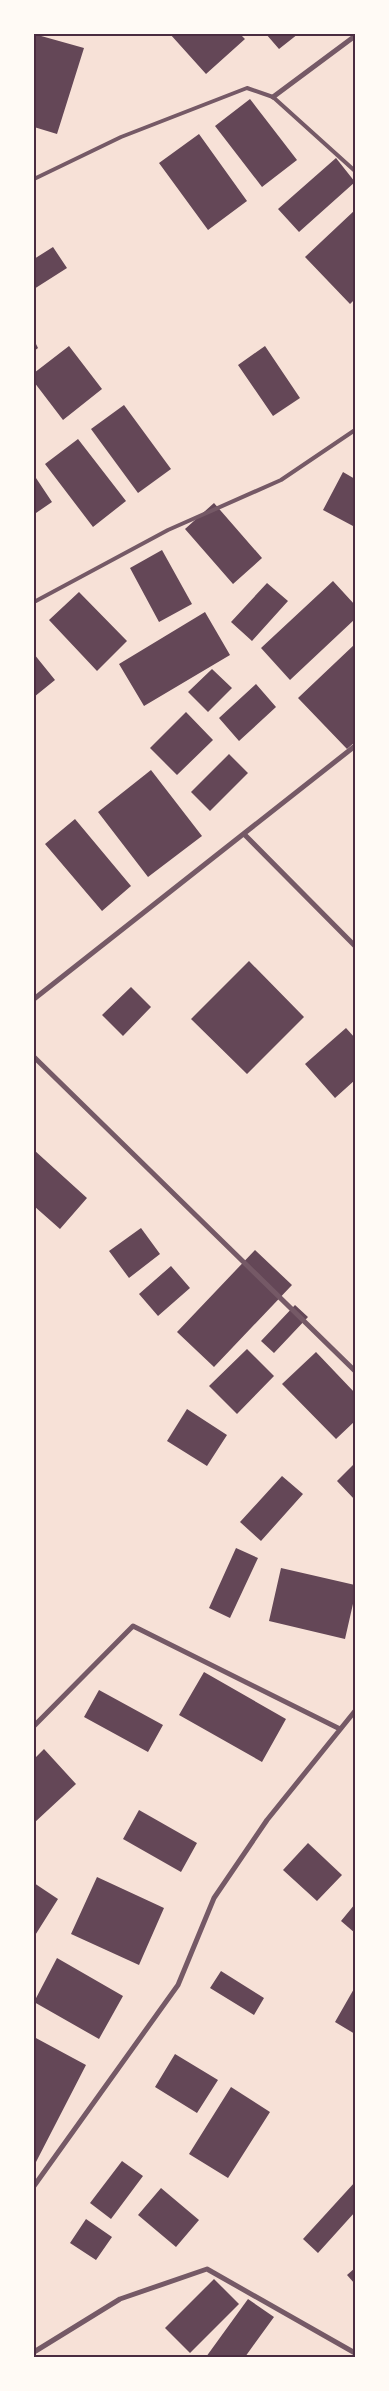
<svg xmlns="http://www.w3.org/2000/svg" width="389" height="2391" viewBox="0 0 389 2391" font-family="'DM Sans',sans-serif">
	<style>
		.building { fill: #644757 }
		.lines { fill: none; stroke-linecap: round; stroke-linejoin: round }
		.service { stroke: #755966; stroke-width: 4 }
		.minor { stroke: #755966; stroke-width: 5 }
		.neatline { fill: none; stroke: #4a2c40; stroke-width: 2 }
	</style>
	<rect width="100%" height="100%" fill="#f7e1d7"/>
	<path class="building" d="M34,34l50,14 -27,86 -23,-7z
		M170,34h70l5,5 -39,35z
		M266,34h32l-19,15z
		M250,99l47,61 -35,27 -47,-61z
		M199,134l48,67 -39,29 -49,-67z
		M336,158l19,24 -56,50 -21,-23z
		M355,210v89l-5,5 -45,-47z
		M53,247l14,21 -33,21v-30z
		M34,340l4,8 -4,3z
		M69,346l33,43 -39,31 -29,-38v-9z
		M265,346l35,52 -27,18 -35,-51z
		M124,405l47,64 -33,24 -47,-64z
		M78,439l48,62 -33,26 -48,-63z
		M343,472l12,7v43l-2,4 -30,-16z
		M34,475l18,27 -16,11 -2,-3z
		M214,503l48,55 -29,26 -48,-55z
		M162,550l30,54 -33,18 -29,-54z
		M333,581l22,24v14l-65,61 -29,-32z
		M267,583l21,18 -36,40 -21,-19z
		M79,592l48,49 -30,30 -48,-51z
		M205,612l25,43 -86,51 -25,-42z
		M355,644v98l-8,7 -49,-51z
		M34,654l21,26 -21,17z
		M212,669l20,19 -24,24 -20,-20z
		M256,684l20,23 -37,34 -20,-23z
		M186,712l27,28 -36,35 -27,-27z
		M229,754l19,19 -38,38 -19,-19z
		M151,770l51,66 -54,41 -50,-65z
		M75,819l56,67 -29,25 -57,-67z
		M249,961l55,56 -57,57 -56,-55z
		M131,987l20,20 -28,29 -21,-21z
		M346,1028l9,10v42l-20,18 -30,-34z
		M34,1150l53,48 -27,31 -26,-23z
		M141,1228l19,26 -31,24 -20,-27z
		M255,1250l37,35 -78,82 -37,-35z
		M171,1266l19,22 -32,28 -19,-22z
		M295,1305l13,12 -34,36 -13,-12z
		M247,1349l27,27 -37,38 -28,-28z
		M316,1352l39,41v28l-19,18 -54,-55z
		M187,1409l40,26 -20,31 -40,-25z
		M355,1463v37l-18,-19z
		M282,1476l21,18 -42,47 -21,-19z
		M236,1548l22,10 -28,60 -21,-10z
		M281,1568l74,17v10l-10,44 -76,-18z
		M204,1672l82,47 -24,43 -83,-47z
		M99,1690l64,35 -15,27 -64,-35z
		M44,1749l32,35 -42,39v-64z
		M139,1810l58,33 -16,29 -58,-33z
		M308,1843l34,32 -25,26 -34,-31z
		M97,1877l67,31 -25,57 -68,-31z
		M34,1883l24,16 -24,38z
		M355,1904v29l-14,-12z
		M57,1958l66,38 -24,43 -65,-37z
		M221,1971l43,27 -10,17 -44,-27z
		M355,1987v47l-20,-12z
		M34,2037l52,28 -50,97 -2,-1z
		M175,2054l43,26 -21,33 -42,-26z
		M231,2087l39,25 -42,66 -39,-24z
		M122,2161l21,15 -32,43 -21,-16z
		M355,2182v30l-37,41 -15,-14z
		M161,2188l38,32 -23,27 -38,-32z
		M86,2219l26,18 -16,23 -26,-17z
		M355,2268v16l-8,-9z
		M214,2279l25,25 -49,49 -25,-25z
		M248,2299l26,18 -29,40h-39z"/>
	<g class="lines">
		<path class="service" d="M34,179l87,-42 126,-49 26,9 82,74
			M34,602l134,-72 113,-50 74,-50"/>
		<path class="minor" d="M273,97l82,-61
			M244,834l111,112
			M34,999l321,-253
			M34,1057l321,314
			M34,1726l99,-100 207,103
			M34,2186l144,-201 36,-87 53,-78 88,-109
			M34,2352l86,-53 87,-30 148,84"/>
	</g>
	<rect width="389" height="2391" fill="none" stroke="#fffaf5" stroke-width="70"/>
	<rect x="35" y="35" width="319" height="2321" class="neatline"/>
</svg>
